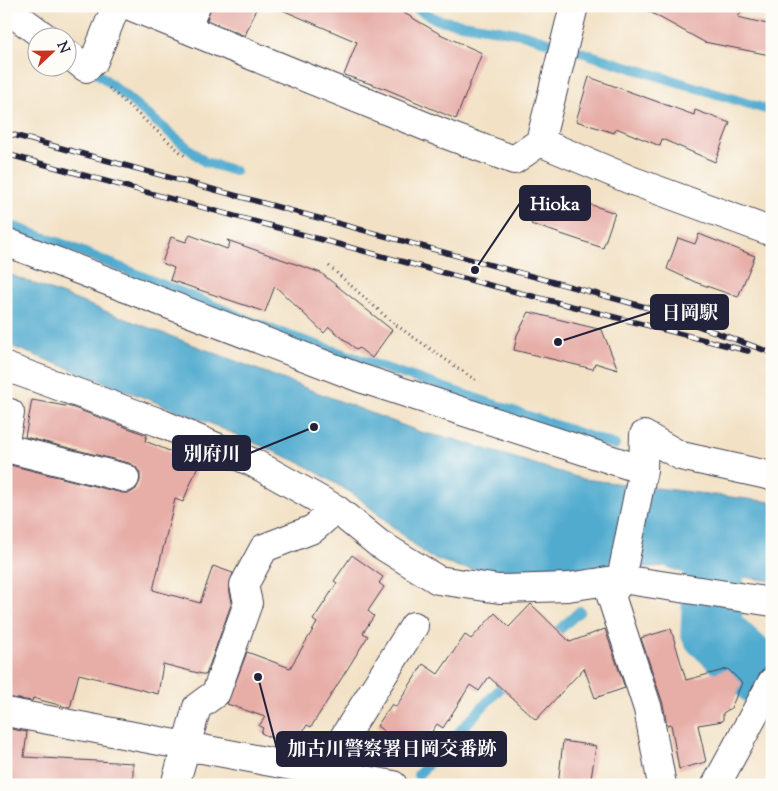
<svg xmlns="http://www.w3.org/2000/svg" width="778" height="791" viewBox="0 0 778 791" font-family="'Sorts Mill Goudy','Noto Serif JP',serif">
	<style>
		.water { fill: #51abcf; stroke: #3a6685 }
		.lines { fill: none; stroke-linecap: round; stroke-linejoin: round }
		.stream { stroke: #51abcf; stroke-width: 10 }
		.river { stroke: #51abcf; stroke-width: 61 }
		.building { fill: #e7ada7 }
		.minor-casing { stroke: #413f50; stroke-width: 30 }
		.tertiary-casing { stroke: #413f50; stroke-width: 30 }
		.path { stroke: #413f50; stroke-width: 3; stroke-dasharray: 1 4; stroke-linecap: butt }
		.minor { stroke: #fff; stroke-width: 28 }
		.tertiary { stroke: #fff; stroke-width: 28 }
		.rail-casing { stroke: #22223b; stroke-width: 5.5 }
		.rail { stroke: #fdfcf7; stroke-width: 4; stroke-dasharray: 11; stroke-linecap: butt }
		.leader { fill: none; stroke: #22223b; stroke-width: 2 }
		.callout-dot { fill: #22223b; stroke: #fdfcf7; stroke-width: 2 }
		.callout { fill: #22223b; stroke: #22223b; stroke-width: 2 }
		.callout-label { font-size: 19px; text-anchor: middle; font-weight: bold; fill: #fff }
	</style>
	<rect width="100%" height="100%" fill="#fdfcf7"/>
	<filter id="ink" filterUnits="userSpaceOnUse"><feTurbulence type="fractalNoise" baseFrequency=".02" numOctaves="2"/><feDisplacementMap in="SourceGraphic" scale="10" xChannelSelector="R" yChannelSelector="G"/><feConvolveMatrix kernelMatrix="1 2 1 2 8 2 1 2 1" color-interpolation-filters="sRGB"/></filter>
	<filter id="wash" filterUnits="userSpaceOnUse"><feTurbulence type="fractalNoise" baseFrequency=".0096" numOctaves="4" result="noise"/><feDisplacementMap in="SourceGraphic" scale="20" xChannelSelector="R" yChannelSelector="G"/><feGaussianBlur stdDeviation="1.12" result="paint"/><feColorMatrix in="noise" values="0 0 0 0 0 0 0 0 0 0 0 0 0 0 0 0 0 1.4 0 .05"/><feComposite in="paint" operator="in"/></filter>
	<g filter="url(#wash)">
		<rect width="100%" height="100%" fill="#f2e1c4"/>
		<path class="water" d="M6,273l417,160 30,6 130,40 189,23v79l-102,-15 -114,5 -46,5 -51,-9 -31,-11 -73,-61 -52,-31 -96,-42 -201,-78z"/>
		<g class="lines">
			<path class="stream" d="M412,6l26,14 84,14 250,77
				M89,66l116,96 30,9
				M6,224l62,22 207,85 340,114
				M549,639l31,-28
				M418,775l91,-96"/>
			<path class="river" d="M654,531l61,21 -4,78 61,56"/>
		</g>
		<g id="blocks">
			<path class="building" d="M211,6h46l-12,30 -38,-16z
				M273,6h119l48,28 42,19 -26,66 -70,-30 -42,-14 13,-33z
				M639,6h105l-6,11 33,8 -1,30 -66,-13z
				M589,77l105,38 1,-5 35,13 -15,39 -53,-23 -2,7 -44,-18 -2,5 -38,-12z
				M543,188l72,25 -12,35 -72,-24z
				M699,234l56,22 -17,41 -43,-15 -28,-13 11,-31 17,6z
				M190,235l37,14 3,-6 -3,-3 94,33 71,57 -20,28 -13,-10 -2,2 -28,-23 -5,6 -49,-47 -10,26 -95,-32 4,-12 -12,-5 9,-26 15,5z
				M529,312l73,18 16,40 -23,-7 -2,6 -79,-19 3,-15z
				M32,400l39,7 76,28 -2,6 54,22 -16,39 -8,-3 -22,91 47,13 13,-37 20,7 -4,15 3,14 -26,73 -43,-11 -5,30 -79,-20 -9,34 -37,-10 -1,3 -26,-4v-233l116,29h8l6,-4 4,-8v-8l-4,-6 -7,-4 -104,-26z
				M352,555l31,22 -4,6 5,4 -16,24 6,5 -11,17 5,3 -57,91 -4,-2 -14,23 -32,-15 2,-5 -4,-2 6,-9 -38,-13 20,-52 43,16 27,-45 -4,-3 24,-37 -3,-2z
				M531,604l39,38 35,-13 20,59 -30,10 -11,-30 -48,52 -47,-43 -10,14 -9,-6 -27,43 -6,-4 -23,34 -33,-23 3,-4 -7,-5 15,-22 4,3 27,-43 15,10 27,-39 6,4 24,-26 14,14z
				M671,629l15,51 42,-11 14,14 -11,25 -8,5v8l-25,4 8,37 -27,7 -8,-45 -4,1 -4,-21 -22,-66z
				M6,728l21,4 -3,25 109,6v22h-127z
				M563,741l33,5 -6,39h-32z"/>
		</g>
	</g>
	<g filter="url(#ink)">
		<use href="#blocks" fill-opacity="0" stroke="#413f50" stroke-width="1"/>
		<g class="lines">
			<defs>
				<path id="minor" d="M130,6l317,129 67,25 26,-18 93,39 139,51
					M6,8l40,30
					M186,29l10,-23
					M68,54l18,14 8,-7 22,-55
					M540,142l34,-136
					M6,242l354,136 283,92
					M6,367l152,55 96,41 82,46 42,34 60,37 61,9 69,-2 53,-8 151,23
					M6,435l4,-22
					M6,448l119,30
					M6,712l387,73
					M322,772l92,-146
					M175,785l22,-78 19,-14 32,-90 -4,-18 20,-37 49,-19 23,-20
					M662,785l-14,-76 -37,-113 10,-17 22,-109 1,-35 37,21 91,20"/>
				<path id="tertiary" d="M716,785l56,-103"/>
			</defs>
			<use href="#minor" class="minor-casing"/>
			<use href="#tertiary" class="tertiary-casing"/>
			<path class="path" d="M109,88l78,70
				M329,266l64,57 85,59"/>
			<use href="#minor" class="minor"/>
			<use href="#tertiary" class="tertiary"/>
			<defs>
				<path id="rail" d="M6,133l643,175 123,45
					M6,154l479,130 263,67"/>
			</defs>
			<use href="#rail" class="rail-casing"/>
			<use href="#rail" class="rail"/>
		</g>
	</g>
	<path class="leader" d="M475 270L520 203M558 342L651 312M314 427L250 453M258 677L277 749"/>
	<g class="callout-dot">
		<circle cx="475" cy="270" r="5"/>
		<circle cx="558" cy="342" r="5"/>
		<circle cx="314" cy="427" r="5"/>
		<circle cx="258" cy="677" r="5"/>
	</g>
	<g class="callout">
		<rect x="520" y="186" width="70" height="34" rx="5"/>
		<rect x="651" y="295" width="77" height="34" rx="5"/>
		<rect x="173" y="436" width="77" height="34" rx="5"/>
		<rect x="277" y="732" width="229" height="34" rx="5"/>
	</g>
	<g class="callout-label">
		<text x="555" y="210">Hioka</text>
		<text x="690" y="319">日岡駅</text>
		<text x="212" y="460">別府川</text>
		<text x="392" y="755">加古川警察署日岡交番跡</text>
	</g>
	<rect width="778" height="791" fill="none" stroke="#fdfcf7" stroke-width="25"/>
	<g transform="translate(52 52) rotate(68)"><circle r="24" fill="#fdfcf7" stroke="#a5a5ac"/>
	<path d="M0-4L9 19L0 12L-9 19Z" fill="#c8321e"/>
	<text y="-8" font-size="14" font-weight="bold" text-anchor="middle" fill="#22223b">N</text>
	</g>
</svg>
